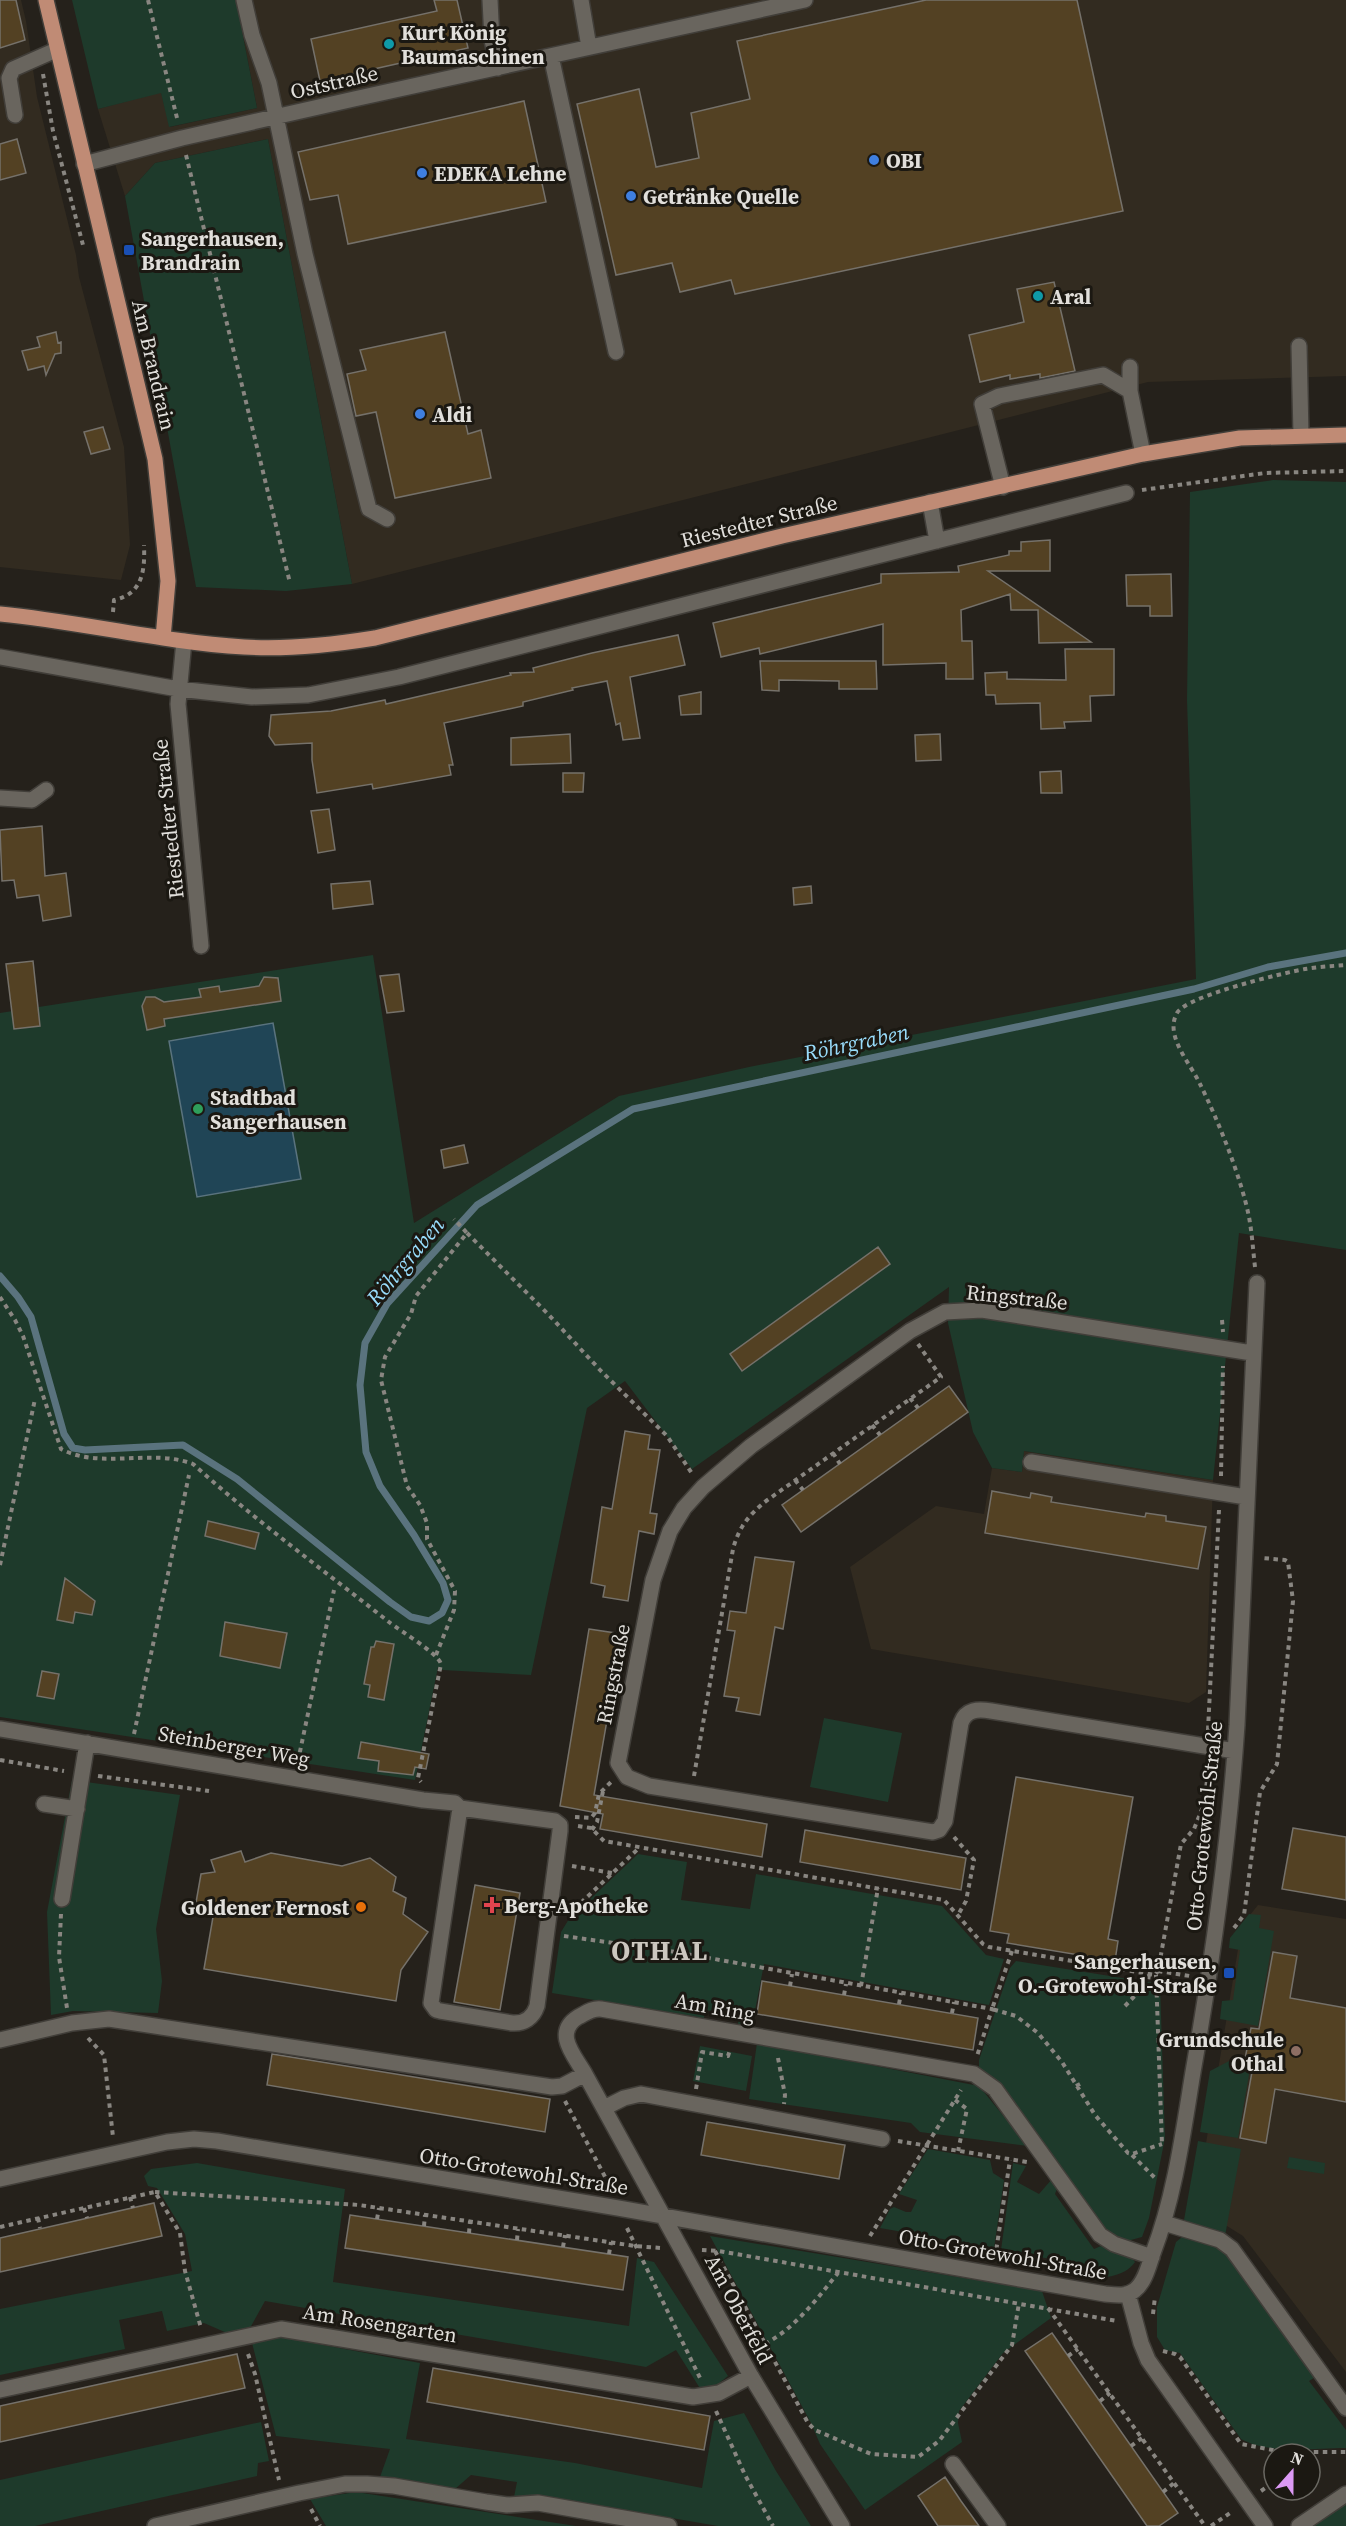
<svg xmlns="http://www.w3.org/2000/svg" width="1346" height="2526" viewBox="0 0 1346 2526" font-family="'Source Serif 4',serif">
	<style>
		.built { fill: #322b20 }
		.green { fill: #1e3a2b }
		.water { fill: #204556; stroke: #5a737e; stroke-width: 1.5 }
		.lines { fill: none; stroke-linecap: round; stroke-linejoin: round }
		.stream { stroke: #5a737e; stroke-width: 7 }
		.building { fill: #534123; stroke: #75716a; stroke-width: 1.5 }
		.minor-casing { stroke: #413e39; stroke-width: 18 }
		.major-casing { stroke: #413e39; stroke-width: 18 }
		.path { stroke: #898681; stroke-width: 4; stroke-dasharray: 4.5 4.5; stroke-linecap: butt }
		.minor { stroke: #69655e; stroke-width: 15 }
		.major { stroke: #c08b75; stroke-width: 15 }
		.culture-dot { fill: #0f9aa8; stroke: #1b1812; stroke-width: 2 }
		.shop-dot { fill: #3f7fe0; stroke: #1b1812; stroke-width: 2 }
		.transit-dot { fill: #1a4fb4; stroke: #1b1812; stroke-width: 2 }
		.leisure-dot { fill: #2e9e5b; stroke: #1b1812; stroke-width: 2 }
		.health-dot { fill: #e0444e; stroke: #1b1812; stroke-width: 2 }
		.food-dot { fill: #e8710a; stroke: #1b1812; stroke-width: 2 }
		.education-dot { fill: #8d6e63; stroke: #1b1812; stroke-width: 2 }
		.labels { text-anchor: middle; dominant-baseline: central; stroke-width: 6; stroke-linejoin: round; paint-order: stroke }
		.poi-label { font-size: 21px; font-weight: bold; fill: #e1dfdb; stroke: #1b1812; text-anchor: start }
		.street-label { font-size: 21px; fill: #e1dfdb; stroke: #1b1812 }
		.water-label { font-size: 22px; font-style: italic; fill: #98dcfb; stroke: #1b1812 }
		.district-label { font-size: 27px; font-weight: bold; letter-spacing: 1.5px; fill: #ccc7bf; stroke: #1b1812 }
	</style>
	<rect width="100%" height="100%" fill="#25211b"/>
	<path class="built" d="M0,0h21l5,21 11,76 39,158 3,22 45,170 6,98 -9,35 -121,-13z
		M236,0h1110v376l-198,6 -796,202 -84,-445 -113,24 -30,33 -27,-87 63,-17 9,35 87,-19z
		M1024,1451l189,29 -7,212 -17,11 -318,-54 -21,-82 86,-61 48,8 8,-46 30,4z
		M1258,1905l88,14v453l-103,-136 -16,-10 -33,-10 48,-291z"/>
	<path class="green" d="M72,0h164l21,108 -88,19 -8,-34 -63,16z
		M268,139l84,445 -66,7 -90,-4 -71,-391 30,-33z
		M1273,480l73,2v768l-107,-17 -26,247 -189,-29 -2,21 -30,-4 -19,-36 -25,-109 1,-36 -257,182 -67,-88 -38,27 -56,267 -88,-5 -5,-3 -23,113 -415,-63v-704l373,-58 41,268 205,-127 130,-29 447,-88 -9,-279 3,-208z
		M824,1718l78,15 -14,69 -78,-15z
		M72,1780l108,15 -24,134 6,52 -4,32 -85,-2 -22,4 -4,-103z
		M638,1854l49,8 -6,38 69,9 6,-35 186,32 44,49 18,4 -15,46 -225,-41 -12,62 -14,-2 1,-8 -34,-6 -1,8 -152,-25 9,-61 8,-13z
		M1249,1914l12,1 -2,13 15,3 -16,95 -38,-7 2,-18 11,-1 7,-50 -11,-2 1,-10z
		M1016,1961l144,23 5,154 -16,80 -7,19 -15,4 -20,-9 -128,-162v-10l31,-92z
		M757,2043l222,43 49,60 -108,-14 -9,-9 -162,-24z
		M700,2046l52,10 -6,35 -53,-10z
		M1231,2060l20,3 -13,75 -38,-6 10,-61z
		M1198,2141l43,8 -16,87 -41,-16z
		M928,2149l62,11 3,13 11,7 -10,68 -114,-20 10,-19 4,-2 12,5h5l6,-12 -18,-6z
		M1289,2157l36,6 -1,11 -37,-6z
		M197,2163l148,26 -12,93 296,44 8,-68 17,4 74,114 -10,8 -17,6 -25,-40 -30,17 -381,-66 -15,27 -23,5 -23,-10 -37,8 -5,-20 -43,9 6,29 -125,26v-66l192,-38 -7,-37 -28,-46 -9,-2 -4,-10 7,-7z
		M1013,2163l13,3 -9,16 22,12 13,-15 6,7 -3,8 39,55 7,-3 29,10 5,6c-12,17 -34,15 -52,17l1,-14 -83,-15z
		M710,2236l332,55 9,27 -48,35 -44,58 -1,12 4,19 -97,68 -45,-66 -9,-21z
		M1182,2237c18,-1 33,8 48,16l87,123 -8,5 37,49v18c-32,0 -76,7 -105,-9l-61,-86 -15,-3 -8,-13v-30l19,-65z
		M280,2337l140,26 -14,76 169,24 127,25 12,-67 30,-8 32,58 35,55h-93l-174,-30 -30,1 3,-15 -46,-7 -16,14 -75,-12 10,-28 -114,-13 -24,-93z
		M261,2422l8,39 -11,2 -1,13 -222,50h-35v-46z
		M356,2492l220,34h-250l-16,-27z
		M1346,2503v23h-32z"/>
	<path class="water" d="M273,1023l28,156 -104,18 -28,-156z"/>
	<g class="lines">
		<path class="stream" d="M0,1276l18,21 13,20 33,117 9,14 12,2 98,-5 54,34 153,123 21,15 18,4 13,-8 6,-13 -5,-17 -29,-48 -34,-49 -14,-34 -6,-67 5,-42 22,-39 90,-99 156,-96 561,-120 74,-22 78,-14"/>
	</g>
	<path class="building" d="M0,0h16l9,40 -25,8z
		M434,0h23l11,48 -148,33 -9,-42 126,-28z
		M926,0h151l46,211 -388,83 -4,-14 -51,12 -8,-29 -56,12 -39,-171 62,-15 17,78 43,-9 -8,-45 59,-14 -13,-58z
		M524,101l22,101 -198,42 -10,-49 -28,5 -12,-48z
		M17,139l9,34 -26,7v-36z
		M1054,282l21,89 -35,7v-4l-30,5v-4l-30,7 -11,-47 55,-13 -7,-33z
		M56,332l2,11 3,-1v11l-6,1 -9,21 -2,-9 -16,4 -6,-19 18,-4 -3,-10z
		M445,332l23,102 13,-4 10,48 -96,20 -19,-86 -20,4 -9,-42 19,-4 -6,-20z
		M103,427l7,22 -19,5 -7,-22z
		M1050,540v31h-62l103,71 -52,1 -1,-33h-27l-1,-16 -49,16 1,31h10l1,38h-27v-16l-63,2v-41l-123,30 -1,-6 -38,9 -8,-34 168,-40v-9l78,-2 -1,-6 51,-11v-4h12v-9z
		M1171,574l1,42h-22v-10h-23l-1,-31z
		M678,635l7,30 -55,12 10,61 -17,2 -3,-17 -4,2 -9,-44 -35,7 1,2 -50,12v4l-79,17 9,42h-4l2,10 -78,14 -1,-5 -55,9 -5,-33v-17l-37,2 -6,-9 2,-21 60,-4 54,-11 1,4 125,-29 -1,-2 24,-1 -1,-4 59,-15z
		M1065,649h49v46l-24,1 1,25 -27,1 1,6 -24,1 -1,-26 -44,1 -1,-9h-9l-1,-22 22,-1v7l59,1z
		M760,661h116l1,28h-38v-8l-60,-1v11l-17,-1z
		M701,692v22l-20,1 -2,-19z
		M570,734l1,29 -60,2v-27z
		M940,734l1,26 -25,1 -1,-26z
		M1061,771l1,22h-21l-1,-21z
		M563,773h21l-1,19h-20z
		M329,809l6,41 -17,3 -7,-42z
		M42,826l3,50 21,-3 5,43 -28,5 -4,-26 -22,3 -3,-18 -12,1 -2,-51z
		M370,881l3,23 -40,5 -2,-25z
		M811,886l1,17 -18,2 -1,-17z
		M33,961l7,65 -26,3 -8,-65z
		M399,974l5,37 -17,2 -7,-37z
		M264,977l14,1 3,23 -117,18 1,7 -18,4 -5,-24 4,-9h9l9,5 37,-5 -2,-8 20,-3 1,6 39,-6z
		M464,1145l4,18 -24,5 -3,-18z
		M878,1247l12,17 -148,107 -12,-17z
		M949,1386l19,26 -167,120 -19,-27z
		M625,1431l25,4 -2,14 12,1 -10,63 7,1 -3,20 -15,-3 -11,70 -25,-4 2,-11 -14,-3 11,-76 10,2z
		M992,1491l38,7 1,-5 21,4 -1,5 94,15 1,-4 20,3v5l40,6 -8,42 -213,-36z
		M208,1521l51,12 -4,16 -50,-13z
		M755,1557l39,5 -11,67 -8,-2 -15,88 -24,-4 3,-13 -15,-2 11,-65 -8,-1 3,-19 16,2z
		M65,1578l30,23 -3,14 -17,-3 -2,11 -16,-3z
		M225,1622l62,11 -7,35 -60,-12z
		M589,1629l33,5 -28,161 173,29 -5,33 -162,-28 3,-15 -43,-8z
		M376,1641l18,3 -10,56 -16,-3 2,-12 -6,-1 7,-37h3z
		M42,1671l17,3 -5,25 -17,-3z
		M361,1742l68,12 -3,15 -11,-2 -2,8 -35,-4 1,-10 -21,-3z
		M1016,1777l117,20 -25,142 10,2 -3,20 -108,-18 2,-9 -19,-3z
		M1293,1828l53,9v63l-64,-11z
		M805,1830l161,28 -5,32 -161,-28z
		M241,1851l4,11 26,-9 71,13 28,-8 26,19 -3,14 13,7 -3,16 25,18 -27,38 -5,31 -192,-32 9,-52 -19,-3 7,-40 14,-2 -4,-12z
		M475,1885l45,8 -20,117 -46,-8z
		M1273,1952l24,4 -7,42 56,10v94l-71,-13 -9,54 -26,-5 14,-77 -9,-2 6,-31 8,1z
		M762,1981l216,37 -5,32 -216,-36z
		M272,2054l278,45 -5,33 -278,-47z
		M707,2122l138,23 -6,34 -138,-24z
		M154,2203l8,33 -162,36v-34z
		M350,2215l278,42 -5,33 -278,-42z
		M1052,2333l126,180 -19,13h-12l-122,-175z
		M237,2354l8,34 -245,54v-36z
		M433,2368l277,48 -6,34 -277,-48z
		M945,2477l16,24 18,25h-41l-20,-30z"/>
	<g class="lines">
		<defs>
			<path id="minor" d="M244,0l8,35 17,48 36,171 64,255 18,10
				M490,0l2,40 6,28
				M581,0l8,47
				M551,56l65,296
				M15,115l-6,-37 4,-9 43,-19
				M84,164l98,-26 172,-39 451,-99
				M1299,346l2,89
				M1130,367v24l13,63
				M1003,487l-21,-83 17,-8 104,-21 27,16
				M930,502l7,39
				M184,641l-6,63 23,242
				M0,657l178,32 74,8 56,-2 91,-18 727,-184
				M0,798l32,2 14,-10
				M1031,1462l215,35
				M0,1729l423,71 32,3 5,5 95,13 5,4v6l-23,175c-4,12 -13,18 -25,17l-72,-12 -4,-1 -5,-7 29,-195
				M1235,1751l-244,-40c-13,-2 -25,-2 -30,12l-16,98 -6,9 -6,2 -284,-46 -22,-9 -9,-14 35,-183 17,-49 14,-23 19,-21 48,-41 159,-115 35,-19 37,-2 270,43
				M44,1804l33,5
				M62,1899l25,-156
				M0,2040l72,-17 37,-4 443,68 10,-1 23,-12
				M604,2108l20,-10 17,-4 241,45
				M0,2179l167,-37 27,-3 23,2 401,67 487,86c10,1 22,3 30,-4 10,-8 14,-25 18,-37 22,-58 30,-120 40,-181 20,-114 36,-231 44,-347l20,-442
				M1164,2223l56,17 12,9 114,159
				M1128,2294l13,49 7,17 117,166
				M0,2390l281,-61 412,68 26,-4 32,-17
				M953,2464l45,62
				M155,2526l144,-33 46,-9h22l27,2 92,16 21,3 31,-2 131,23
				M842,2526l-91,-150 -166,-302c-11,-19 -32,-41 -7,-57 8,-4 14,-9 23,-8l373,65 21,15 105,146 14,9 38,13
				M1299,2526l47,-32"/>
			<path id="major" d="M46,0l109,459 13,122 -5,57
				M0,614c82,8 162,28 244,33 44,3 87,-2 131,-9l407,-102 361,-82 97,-16 106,-3"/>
		</defs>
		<use href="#minor" class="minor-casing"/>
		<use href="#major" class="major-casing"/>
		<path class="path" d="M148,0l30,122
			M43,74l10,57 30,114
			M186,155l104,428
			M1142,490l123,-17 81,-2
			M113,612l1,-12c29,-6 31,-30 30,-55
			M467,1233l81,81 53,57 66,65 26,39
			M1255,1267c-2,-17 -3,-34 -6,-50 -8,-40 -31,-97 -49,-133 -9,-20 -36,-48 -23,-71 9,-17 106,-40 128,-44 13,-2 27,-3 41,-4
			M0,1297l15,23 8,16 38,113c40,21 90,-1 132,15 62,56 130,106 196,158 11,9 49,31 52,42l-23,114 3,4
			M1222,1320l1,12
			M910,1398l8,10
			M872,1425l8,10
			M833,1453l7,11
			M1221,1476l2,-110
			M795,1480l8,10
			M0,1565l35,-166
			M436,1655l18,-45 1,-19 -28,-52v-16l-7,-18 -13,-19 -26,-106 4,-23 26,-43 5,-18 51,-63 -13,-14
			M1208,1730l11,-220
			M134,1734l55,-259
			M0,1760l64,11
			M298,1761l36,-171
			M98,1776l111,15
			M694,1776l39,-227c6,-22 15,-33 33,-48l175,-124 -23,-33
			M575,1817l16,1 4,-5 4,-19 12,-12
			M578,1826l13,2 13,13 340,59 39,44 6,3 166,28 3,-4 23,-127 13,-15 10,-25 5,-39
			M592,1830l5,-8 6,-31
			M954,1837l20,23 -8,41 -8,14
			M572,1866l40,7
			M61,1914l-2,43 8,51
			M568,1915l71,-67
			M1234,1928l10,-13 16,-123 17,-28 16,-163 -5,-39 -3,-2 -23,-2
			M564,1936l106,15 322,58 -15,47
			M1012,1951l-20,58 24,7 22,17 24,29 33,53 33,38 4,1 30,-10
			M1158,1971l32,5
			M1156,1975l6,170
			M790,1986l2,-12
			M861,1986l17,-98
			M844,1995l2,-11
			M899,2004l2,-11
			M1125,2006l23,-24 1,-8
			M952,2013l2,-11
			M88,2038l16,17 9,82
			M1215,2039l33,5
			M1158,2043l22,3
			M778,2058l7,37 -1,9
			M1076,2086l6,-3
			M696,2089l6,-37 26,4 2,-6
			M955,2100l12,9 -9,42
			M565,2101l47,89
			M898,2141l129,21
			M1132,2155l24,24
			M155,2192l204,13 276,41 26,2
			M130,2197l3,11
			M84,2208l3,10
			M38,2218l2,10
			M377,2219l2,-11
			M424,2226l1,-11
			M0,2227l155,-35 25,41 5,38 16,57
			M627,2228l74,152
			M469,2233l1,-12
			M870,2236l91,-146
			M517,2240l1,-11
			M563,2247l2,-12
			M702,2250l17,1 398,70
			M715,2251l93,172 7,7 56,24 47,3 21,-16 73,-96 7,-42
			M609,2254l2,-12
			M995,2258l15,-98
			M1048,2308l157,218
			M1153,2314l2,-17
			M765,2344c31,-17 51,-44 73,-71
			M1163,2351l12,3 5,3 61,87 42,8h63
			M248,2354l7,20 24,106
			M1068,2356l10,-7
			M1100,2401l10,-8
			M716,2411l29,64 28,51
			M1131,2446l11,-8
			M1261,2491l13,-9
			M1163,2492l11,-9
			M311,2509l9,17
			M1211,2526l22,-15"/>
		<use href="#minor" class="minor"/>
		<use href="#major" class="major"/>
	</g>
	<g class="culture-dot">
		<circle cx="389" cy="44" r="6"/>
		<circle cx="1038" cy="296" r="6"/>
	</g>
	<g class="shop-dot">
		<circle cx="874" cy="160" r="6"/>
		<circle cx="422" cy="173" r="6"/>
		<circle cx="631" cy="196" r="6"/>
		<circle cx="420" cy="414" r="6"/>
	</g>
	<g class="transit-dot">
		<rect x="123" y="244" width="12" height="12" rx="3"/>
		<rect x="1223" y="1967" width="12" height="12" rx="3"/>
	</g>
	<circle class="leisure-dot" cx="198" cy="1109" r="6"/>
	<path class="health-dot" d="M489 1896h6v6h6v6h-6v6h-6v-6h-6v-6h6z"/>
	<circle class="food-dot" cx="361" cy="1907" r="6"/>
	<circle class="education-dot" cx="1296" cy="2051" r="6"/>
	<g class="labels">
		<g class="poi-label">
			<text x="401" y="32">Kurt König<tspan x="401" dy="24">Baumaschinen</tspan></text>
			<text x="886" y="160">OBI</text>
			<text x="434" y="173">EDEKA Lehne</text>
			<text x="643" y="196">Getränke Quelle</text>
			<text x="141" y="238">Sangerhausen,<tspan x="141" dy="24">Brandrain</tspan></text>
			<text x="1050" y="296">Aral</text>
			<text x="432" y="414">Aldi</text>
			<text x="210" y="1097">Stadtbad<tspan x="210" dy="24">Sangerhausen</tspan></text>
			<text x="504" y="1905">Berg-Apotheke</text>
			<text x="349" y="1907" text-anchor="end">Goldener Fernost</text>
			<text x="1217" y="1961" text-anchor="end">Sangerhausen,<tspan x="1217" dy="24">O.-Grotewohl-Straße</tspan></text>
			<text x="1284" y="2039" text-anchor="end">Grundschule<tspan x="1284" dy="24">Othal</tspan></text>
		</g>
		<g class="street-label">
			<text transform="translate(334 82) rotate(-13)">Oststraße</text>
			<text transform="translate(154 365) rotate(77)">Am Brandrain</text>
			<text transform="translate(759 521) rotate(-14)">Riestedter Straße</text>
			<text transform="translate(168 819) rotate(-96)">Riestedter Straße</text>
			<text transform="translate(1017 1297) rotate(6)">Ringstraße</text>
			<text transform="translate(613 1674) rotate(-79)">Ringstraße</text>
			<text transform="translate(234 1746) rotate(10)">Steinberger Weg</text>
			<text transform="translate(1204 1826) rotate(-84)">Otto-Grotewohl-Straße</text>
			<text transform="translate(715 2007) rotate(10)">Am Ring</text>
			<text transform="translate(524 2171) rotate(9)">Otto-Grotewohl-Straße</text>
			<text transform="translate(1003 2254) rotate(10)">Otto-Grotewohl-Straße</text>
			<text transform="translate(739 2309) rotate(62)">Am Oberfeld</text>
			<text transform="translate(380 2323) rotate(9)">Am Rosengarten</text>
		</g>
		<g class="water-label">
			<text transform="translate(856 1042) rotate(-12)">Röhrgraben</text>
			<text transform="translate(405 1261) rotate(-50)">Röhrgraben</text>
		</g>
		<g class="district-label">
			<text x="660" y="1950">OTHAL</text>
		</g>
	</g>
	<g transform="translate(1292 2472) rotate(21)"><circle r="28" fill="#1b1812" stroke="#6a6862" stroke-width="1.5"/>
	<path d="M0-4.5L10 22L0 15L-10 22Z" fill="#dc99f4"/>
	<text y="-9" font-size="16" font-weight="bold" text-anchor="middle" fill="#e1dfdb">N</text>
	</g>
</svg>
